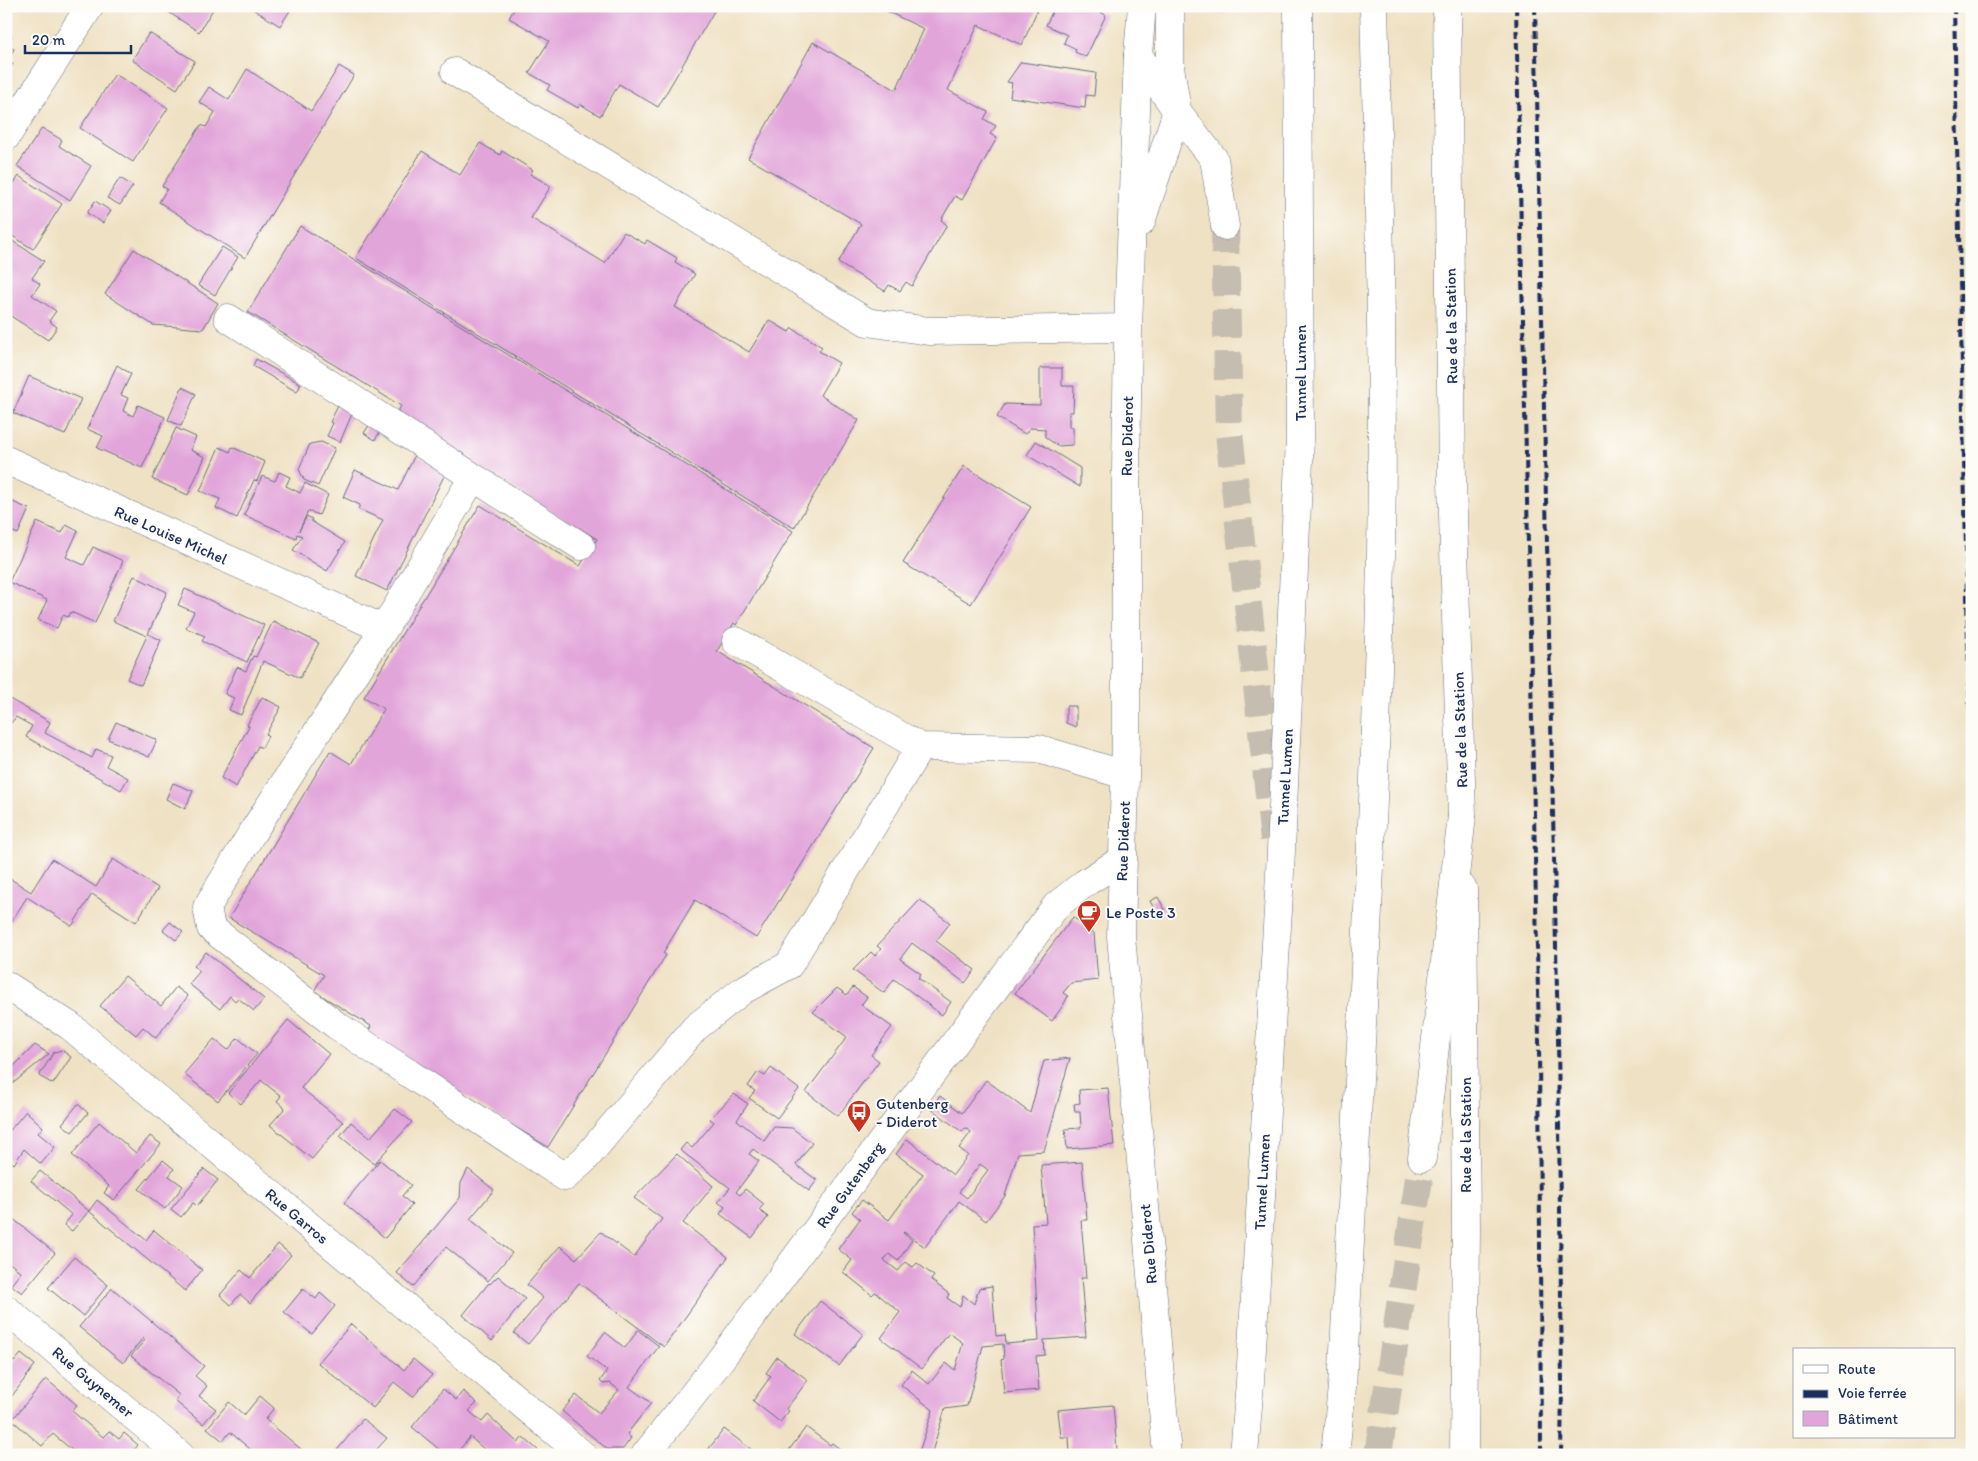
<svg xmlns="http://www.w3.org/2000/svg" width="1978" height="1461" viewBox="0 0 1978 1461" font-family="Itim,sans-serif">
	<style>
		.building { fill: #e2a5da; fill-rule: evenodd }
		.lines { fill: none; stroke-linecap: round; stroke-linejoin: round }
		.highway-tunnel { stroke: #c5bdaf; stroke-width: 28; stroke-dasharray: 28 14; stroke-linecap: butt }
		.minor-casing { stroke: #656d81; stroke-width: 29 }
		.major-casing { stroke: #656d81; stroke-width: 29 }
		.highway-casing { stroke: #656d81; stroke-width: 29 }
		.minor { stroke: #fff; stroke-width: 28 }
		.major { stroke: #fff; stroke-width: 28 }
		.highway { stroke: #fff; stroke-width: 28 }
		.rail { stroke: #1b2f5e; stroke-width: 4; stroke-dasharray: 8 4; stroke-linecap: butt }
		.labels { text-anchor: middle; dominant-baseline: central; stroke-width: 4; stroke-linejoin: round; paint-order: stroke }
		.street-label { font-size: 16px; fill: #1b2f5e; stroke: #fdfcf7 }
		.poi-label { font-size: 16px; fill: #1b2f5e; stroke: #fdfcf7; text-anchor: start }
	</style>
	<rect width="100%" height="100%" fill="#fdfcf7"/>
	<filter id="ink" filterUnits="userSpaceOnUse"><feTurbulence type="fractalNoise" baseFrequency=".02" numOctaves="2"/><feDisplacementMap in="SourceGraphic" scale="10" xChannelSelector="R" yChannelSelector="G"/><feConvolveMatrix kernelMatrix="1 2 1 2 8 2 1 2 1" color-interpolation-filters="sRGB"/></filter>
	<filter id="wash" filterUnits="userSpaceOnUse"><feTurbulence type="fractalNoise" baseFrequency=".0096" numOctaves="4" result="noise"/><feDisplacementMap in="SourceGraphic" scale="20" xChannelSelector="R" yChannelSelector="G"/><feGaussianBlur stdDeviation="1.12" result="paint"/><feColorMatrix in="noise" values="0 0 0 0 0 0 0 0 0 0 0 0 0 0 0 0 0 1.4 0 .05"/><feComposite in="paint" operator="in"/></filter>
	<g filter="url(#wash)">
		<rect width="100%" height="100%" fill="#efe1c3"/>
		<g id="blocks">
			<path class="building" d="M159,6h56l-16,26z
				M248,6h45l-13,20z
				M516,6h201l-59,101 -39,-23 -19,32 -20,-12 -2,4 -31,-18 3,-5 -21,-12 20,-32 -40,-23z
				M881,6h158l-17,39 -44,-20 -30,65 40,22 -4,7 12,7 -6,8 7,4 -35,62 -7,-4 -14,24 6,5 -35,61 -6,-4 -6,9 -11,-6 -4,6 -47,-28 23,-39 -113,-66 65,-116 83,48 28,-61 -44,-21z
				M1055,6h33l18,9 -20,42 -11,-5 1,-3 -12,-6 3,-8 -21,-10z
				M6,32l6,4 -6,9 8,4 -6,11 5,4 -7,11z
				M149,33l46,28 -18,28 -45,-29z
				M1021,62l75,11 -2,23 -8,-1 -1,13 -75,-11 2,-14 -5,-1z
				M339,66l15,9 -109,183 -86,-56 8,-13 -5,-3 39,-61 5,2 9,-15 -16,-10 10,-15 20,13 18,-31 64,42z
				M115,74l53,34 -35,54 -53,-34z
				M42,128l20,12 -3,6 32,20 -21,34 -53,-34z
				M480,143l20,12 2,-4 31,19 -3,4 21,12 -20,32 74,45 19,-31 21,12 2,-4 30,18 -2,4 20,12 -20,33 74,45 20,-32 20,12 3,-4 30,19 -3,4 20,12 -19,32 39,25 -65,108 -438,-270 66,-107 38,24z
				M19,176l43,28 -29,45 -27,-17v-37z
				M120,178l13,8 -13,19 -13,-7z
				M95,201l16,10 -8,12 -16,-10z
				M300,226l493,305 -57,94 -2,-2 -17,28 157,97 -118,190 -61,-38 -32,53 3,2 -118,192 -182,-111 5,-10 -57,-35 10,-16 -95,-57 101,-167 21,13 33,-55 -20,-12 116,-192 100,61 17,-27 -202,-123 6,-10 -153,-94z
				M6,237l38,24 -12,17 8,6 -8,11 24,16 -7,10 8,6 -9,13 -42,-27z
				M222,247l16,10 -23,38 -17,-10z
				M134,249l84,54 -15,26 -50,-4 -48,-31z
				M256,359l45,25 -4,8 -44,-26z
				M117,365l14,9 -10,21 7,3 -5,13 10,5 5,-11 27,12 -23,51 -45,-20 6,-12 -16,-7z
				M1040,368h22v18h12l-1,26h-4v15h4v18l-15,1 -13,-9v-8l-15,-1 -5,6 -28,-17 8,-13 35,1z
				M29,376l52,23 -16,36 -52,-22z
				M182,387l14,7 -15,32 -13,-6z
				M338,406l14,8 -12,28 -13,-6 6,-13 -3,-1z
				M370,424l11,6 -6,10 -11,-7z
				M176,428l20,9 -6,13 15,7 -17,38 -36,-16z
				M1036,441l44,27v19l-53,-32z
				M321,442l14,6 -17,38 -14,-6 -5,-11 11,-25z
				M219,447l11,5 2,-5 33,15 -8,19 -3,-1 -17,38 -21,-10 4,-9 -20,-8z
				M415,455l31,17 -59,119 -31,-15 27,-56 -25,-11 2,-4 -17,-8 12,-27 43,20z
				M964,466l67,41 -60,97 -68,-41z
				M279,472l11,5 -4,9 14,7 5,-10 23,12 -9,20 -11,-4 -9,20 8,-15 5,3 -1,2 34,21 -18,29 -34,-21 9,-14 -5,-2 -1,4 -52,-23 18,-39 13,5z
				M6,499l23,10 -11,25 -12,-5z
				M37,522l25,11 4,-8 12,6 -12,26 18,8 9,-18 30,14 -28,62 -24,-11 -3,5 -5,-2 -6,13 -19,-8 9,-20 -38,-18z
				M134,576l33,16 -19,42 13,6 -20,45 -14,-6 20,-43 -34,-15z
				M185,589l79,36 -17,37 -45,-21 3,-5 -19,-8 8,-16 -16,-7z
				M273,621l46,22 -19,35 -37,-17 -22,54 -12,-5 5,-12 -9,-4 12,-27 9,4 7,-15 3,1z
				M6,697l44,25 -5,11 47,25 4,-9 15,6 -5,11 22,12 -7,12 -95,-53 6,-11 -16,-9 -10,12z
				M262,697l19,10 -15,27 2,2 -6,12 -4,-2 -22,41 -15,-9 28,-52 -2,-1z
				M1066,706h10v21l-10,-4z
				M116,722l41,18 -8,17 -41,-18z
				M173,783l20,8 -8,18 -19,-10z
				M52,859l44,28 17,-28 45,29 -22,34 -44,-28 -20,32 -45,-29 -21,33v-54l25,16z
				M1158,897l7,13 -8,4 -7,-13z
				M920,900l30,23 -14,18 39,29 -10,13 -53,-40 -12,16 21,15 -3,4 33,24 -9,13 -48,-36 -10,14 -31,-23 18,-18 4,4 6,-7 -4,-3z
				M1073,917l21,16 4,47 -27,3 -8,10 5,3 -4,8 -12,17 -37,-28z
				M170,922l13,10 -7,8 -13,-10z
				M206,952l58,47 -10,12 -16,-13 -3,3 -5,-5 -10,13 -31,-25 11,-13 -6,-5z
				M125,976l36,30 15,-19 12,9 -32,42 -13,-11 -7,8 -36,-29z
				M853,987l14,10 -6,8 31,22 -21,28 8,6 -41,55 -32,-24 41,-55 -34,-25 24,-24 10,7z
				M288,1020l41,34 -28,34 42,34 -31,37 -42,-34 15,-17 -8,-7 4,-5 -18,-14 -2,-2 -20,24 -13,-11z
				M238,1038l19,16 -39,47 -34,-27 30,-35 14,11z
				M35,1045l14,9 -43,35v-15z
				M62,1050l9,7 -18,27 -14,-8 15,-24z
				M1070,1058l-26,93 -26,2 -13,43 -19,25 -27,-20 -34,46 -21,-15 -1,1 9,7 -14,21 -9,-7 -5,6 14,11 8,-9 7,5 4,-4 17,13 -3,4 18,14 -2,4 13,9 3,-12 11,9 5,-16 13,-2 4,50 9,-1 1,9 33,-3 -7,-117 14,-1 -5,-58 41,-3 5,58h-6l5,58h-5l5,59 -42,3 1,15 -9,1 3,34 -35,3 -3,-33 3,-1 -1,-15 -20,2 -16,60 -22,3 -14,46h-13l15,-45 -32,-25 11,-15 17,14 17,-21 9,7 8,-27 -14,-10 -27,36 -41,-31 19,-26 -25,-20 -3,3 -29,-23 9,-12 -14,-11 22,-30 -8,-7 10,-12 27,20 34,-46 -27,-20 11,-15 46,36 15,-20 -9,-7 12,-16 -6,-4 -3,4 -32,-24 10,-12 22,17 24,-33 44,33 14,-52zM980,1164l8,6 -21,28 -8,-6z
				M771,1068l28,21 -22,29 -28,-20 6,-7 -7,-5 10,-14 7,4z
				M1108,1088l6,57 -47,4 -2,-20 16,-1 -1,-16h-5l-1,-8 6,-1 -1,-13z
				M734,1094l14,10 -11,16 27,21 10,-14 18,1 20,15 -16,22 21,15 -8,11 -56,-42 -4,5 10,7 -23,31 4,3 5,-6 19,15 -5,6 9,7 -16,21 -32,-24 5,-7 -7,-5 12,-14 -50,-38 6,-7 6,5 22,-26 -4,-3z
				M78,1104l10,9 -16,19 -10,-8z
				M395,1109l17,13 -38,42 -34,-28 11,-14 19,16z
				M26,1111l17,16 -5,6 17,14 -14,17 -17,-15 -10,15 -8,-7v-22z
				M99,1122l37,31 14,-17 11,8 -47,56 -10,-7 5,-7 -37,-31z
				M677,1154l36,32 -30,37 45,34 -64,90 -85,-64 -51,61 -14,-11 29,-35 -16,-13 33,-39 16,13 25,-27 33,25 28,-38 -28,-21z
				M163,1160l11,9 -5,7 14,10 -18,23 -26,-20z
				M380,1160l31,25 -9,11 10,9 -27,33 -41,-35z
				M204,1169l14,11 -21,26 -4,-3 -12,14 -10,-8z
				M468,1169l26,21 -24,29 42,34 -24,28 -42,-34 -33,40 -16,-14 63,-75 1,-15z
				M40,1171l49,40 8,-11 49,40 8,-10 48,40 -17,21 -96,-80 -17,20 -8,-6 8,-10 -41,-34z
				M12,1218l43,35 -33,40 -11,-8 10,-13 -15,-12v-35z
				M278,1244l13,11 -41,48 -10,-9 -9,11 -11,-10 21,-25 9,8z
				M74,1257l34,28 -25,31 -35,-28z
				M498,1276l27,23 -33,42 -29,-26 26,-32 1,1z
				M112,1288l92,78 -9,10 12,10 -8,10 17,13 -13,15 -28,-23 4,-6 -48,-39 14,-16 -2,-2 -20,25 -44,-36z
				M303,1289l13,10 4,-6 15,13 -23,28 -28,-22z
				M820,1301l43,33 -24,32 -44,-32z
				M351,1324l53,46 9,-11 19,16 -19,22 -19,-15 -21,26 -55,-45z
				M638,1330l21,16 -30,41 22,16 -24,31 4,4 -8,11h-16l-45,-38 14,-16 23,18 20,-23 -9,-7 -7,1 -3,-3 7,-10 -20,-15 18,-24 20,16z
				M21,1354l14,11 -29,39v-41l4,-4 4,3z
				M777,1357l31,23 -22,29 3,2 -9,11 -27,-21 18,-25 -5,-3z
				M46,1379l31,26 -5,6 31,26 6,-6 10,8 5,-6 14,12 -8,10h-52l-25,-21 -11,12 -30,-26z
				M443,1389l13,11 7,-9 14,12 -8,8 13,11 6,-7 30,28 5,-6 17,15 -2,3h-47l-21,-18 -15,18h-9l-34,-28z
				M260,1396l14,12 -9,11 43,36h-51l-27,-23 -7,9 -16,-13 22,-26 15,13z
				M1113,1405l4,45 -47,4 -1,-17h-8l-3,-27z
				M363,1419l24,19 -10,11 6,6h-50z
				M806,1427l24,18 2,-2 16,12h-68l3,-5 4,3z
				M724,1429l28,21 -4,5h-44z"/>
		</g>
	</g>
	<g filter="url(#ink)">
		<use href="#blocks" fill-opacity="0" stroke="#656d81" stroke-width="1"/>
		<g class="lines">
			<path class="highway-tunnel" d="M1225,226l4,207 45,407
				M1378,1455l44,-297"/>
			<defs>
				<path id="minor" d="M1138,55l-10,273 -2,144v265l-5,199 46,519
					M455,72l412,250 62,9 199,-3
					M6,137l84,-131
					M1141,222l36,-111 -7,-44v-61
					M228,318l245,159 -89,152 -132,204 -45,74 4,21 125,97 229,152 20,-18 110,-131 48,-38 46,-25 131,-218
					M6,460l378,169
					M473,477l108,69
					M736,641l184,106 119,2 86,26
					M1463,889l3,339 -2,227
					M6,985l64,41 513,429
					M6,1309l174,146
					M645,1455l70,-88 341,-461 29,-23 38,-24"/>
				<path id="major" d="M1447,6l5,475 10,335
					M1138,55l4,-49"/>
				<path id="highway" d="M1138,55l39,56 37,48 11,67
					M1422,1158l40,-342
					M1244,1455l6,-73 29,-489 21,-454 -2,-433
					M1335,1455l7,-68c14,-261 31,-522 38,-784 5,-199 -1,-398 -6,-597"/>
			</defs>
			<use href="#minor" class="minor-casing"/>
			<use href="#major" class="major-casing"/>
			<use href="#highway" class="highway-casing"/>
			<use href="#minor" class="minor"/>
			<use href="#major" class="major"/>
			<use href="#highway" class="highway"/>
			<path class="rail" d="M1516,6l23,1031 2,418
				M1535,6l23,1031 4,348 -1,70
				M1954,6l18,817"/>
		</g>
	</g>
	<defs>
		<symbol id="cafe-pin" viewBox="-11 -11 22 30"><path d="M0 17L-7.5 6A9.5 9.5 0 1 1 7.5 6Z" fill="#c8321e" stroke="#fdfcf7"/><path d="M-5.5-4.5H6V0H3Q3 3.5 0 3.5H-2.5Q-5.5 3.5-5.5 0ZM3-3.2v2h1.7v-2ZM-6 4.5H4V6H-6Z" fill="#fff"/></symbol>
		<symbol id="bus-pin" viewBox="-11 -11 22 30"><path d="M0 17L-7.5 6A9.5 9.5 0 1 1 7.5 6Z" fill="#c8321e" stroke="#fdfcf7"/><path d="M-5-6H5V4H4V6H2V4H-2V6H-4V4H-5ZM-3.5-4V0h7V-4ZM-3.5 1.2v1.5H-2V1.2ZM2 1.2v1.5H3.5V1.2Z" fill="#fff"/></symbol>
	</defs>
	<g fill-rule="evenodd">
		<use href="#cafe-pin" x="1075" y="898" width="28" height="38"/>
		<use href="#bus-pin" x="845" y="1098" width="28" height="38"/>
	</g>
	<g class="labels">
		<g class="street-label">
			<text transform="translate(1451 326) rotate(-91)">Rue de la Station</text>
			<text transform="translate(1300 373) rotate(-90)">Tunnel Lumen</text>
			<text transform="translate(1127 436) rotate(-89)">Rue Diderot</text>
			<text transform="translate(171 535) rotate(24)">Rue Louise Michel</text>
			<text transform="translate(1460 730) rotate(-92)">Rue de la Station</text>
			<text transform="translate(1285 777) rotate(-87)">Tunnel Lumen</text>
			<text transform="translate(1123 841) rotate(-88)">Rue Diderot</text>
			<text transform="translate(1465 1135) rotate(-90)">Rue de la Station</text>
			<text transform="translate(1262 1182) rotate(-87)">Tunnel Lumen</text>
			<text transform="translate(850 1185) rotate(-54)">Rue Gutenberg</text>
			<text transform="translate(297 1216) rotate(40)">Rue Garros</text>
			<text transform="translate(1148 1244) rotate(-95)">Rue Diderot</text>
			<text transform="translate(93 1382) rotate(40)">Rue Guynemer</text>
		</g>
		<g class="poi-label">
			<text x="1106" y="912">Le Poste 3</text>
			<text x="876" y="1103">Gutenberg<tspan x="876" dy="18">- Diderot</tspan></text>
		</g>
	</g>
	<rect width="1978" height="1461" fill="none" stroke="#fdfcf7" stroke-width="25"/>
	<rect x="1793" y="1348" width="162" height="90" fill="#fdfcf7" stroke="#a3aaba"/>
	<rect x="1803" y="1365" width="25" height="8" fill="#ffffff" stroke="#a3aaba"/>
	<text x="1838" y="1374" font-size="15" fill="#1b2f5e">Route</text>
	<rect x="1803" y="1390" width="25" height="8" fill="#1b2f5e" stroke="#a3aaba"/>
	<text x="1838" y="1398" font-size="15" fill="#1b2f5e">Voie ferrée</text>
	<rect x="1803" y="1411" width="25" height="15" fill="#e2a5da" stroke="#a3aaba"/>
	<text x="1838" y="1424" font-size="15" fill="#1b2f5e">Bâtiment</text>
	<path d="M25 45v8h106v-8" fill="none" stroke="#1b2f5e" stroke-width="2.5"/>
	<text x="32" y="45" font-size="15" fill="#1b2f5e" stroke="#fdfcf7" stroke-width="4" paint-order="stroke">20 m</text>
</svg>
